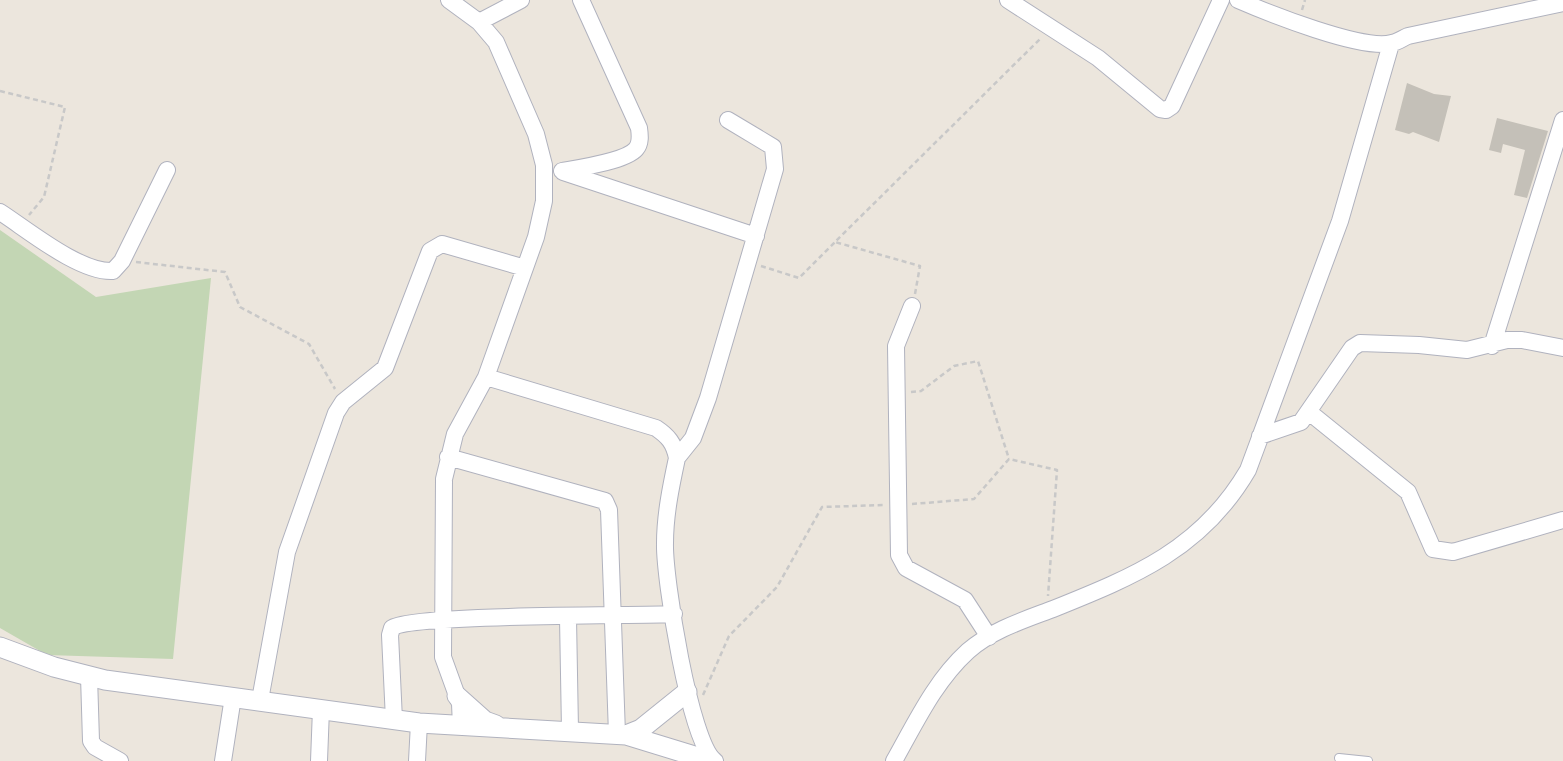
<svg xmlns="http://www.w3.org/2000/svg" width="1563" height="761" viewBox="0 0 1563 761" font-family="Overpass,sans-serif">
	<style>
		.cemetery { fill: #c3d6b4 }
		.building { fill: #c4c0b8 }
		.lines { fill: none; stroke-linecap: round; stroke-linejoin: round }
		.service-casing { stroke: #b0b2be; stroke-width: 10 }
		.minor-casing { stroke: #b0b2be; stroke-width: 18 }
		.tertiary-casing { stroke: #b0b2be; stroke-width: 21 }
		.path { stroke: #c8c8c8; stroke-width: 2.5; stroke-dasharray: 5 3.5; stroke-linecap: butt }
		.service { stroke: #fff; stroke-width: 8 }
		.minor { stroke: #fff; stroke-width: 16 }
		.tertiary { stroke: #fff; stroke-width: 19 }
	</style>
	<rect width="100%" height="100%" fill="#ece6dd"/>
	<path class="cemetery" d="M0,230l96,67 115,-19 -38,381 -126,-4 -47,-27z"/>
	<path class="building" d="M1407,83l27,11 17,2 -12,46 -26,-10 -4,2 -14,-4z
		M1497,118l51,13 -21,67 -13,-3 11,-45 -22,-6 -2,9 -12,-3z"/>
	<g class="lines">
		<defs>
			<path id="service" d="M1339,758l29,3"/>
			<path id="minor" d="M449,0l30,22 17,20 40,92 8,31v36l-8,36 -50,140 -31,57 -11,45 -1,178 17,47 1,22
				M1008,0l90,58 62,51 6,1 6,-4 49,-106
				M1238,0c30,13 125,51 154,43 6,-1 11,-5 16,-7l155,-33
				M479,22l42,-22
				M562,171c17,-3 64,-10 74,-22 5,-6 4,-14 3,-21l-58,-128
				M563,172l193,64
				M0,212c28,18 80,61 113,59l9,-10 45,-91
				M912,306l-16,40 3,209 7,13 59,32 24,37
				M1492,346l71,-226
				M486,377l170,51c12,8 18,15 21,30 -6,28 -12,57 -12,85 -1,34 25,201 50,218
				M1309,412l99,80 25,57 20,3 110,-32
				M1260,436l41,-14 51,-74 8,-5 59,2 48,5 40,-10h15l41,8
				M448,457l157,44 4,9 8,224
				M677,458l16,-20 15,-40 67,-229 -2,-22 -45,-27
				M568,618l2,112
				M89,676l2,65 4,6 25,14
				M260,700l27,-148 49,-139 7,-11 42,-34 45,-117 12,-7 83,24
				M394,720l-4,-85 2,-7c18,-14 240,-12 282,-14
				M223,761l10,-64
				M319,761l2,-52
				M417,761l2,-38
				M894,761c22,-39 41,-80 74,-110 24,-21 56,-31 85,-42 82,-33 149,-60 195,-139l92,-249 51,-177"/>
			<path id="tertiary" d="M0,647l54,20 51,13 314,43 207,12 85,26
				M457,696l28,25 11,4
				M626,735l15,-6 46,-37"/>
		</defs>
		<use href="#service" class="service-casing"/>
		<use href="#minor" class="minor-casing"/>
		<use href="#tertiary" class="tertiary-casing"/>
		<path class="path" d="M1302,10l3,-10
			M0,91l65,16 -21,90 -15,18
			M136,262l89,10 15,35 69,37 26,45
			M761,266l38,12 36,-36
			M915,294l5,-28 -85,-24 206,-204
			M911,392l10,-1 33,-25 24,-5 31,98
			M912,504l62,-5 35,-40 48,11 -9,126
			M703,695l26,-59 48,-49 45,-80 62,-2"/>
		<use href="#service" class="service"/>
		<use href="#minor" class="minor"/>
		<use href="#tertiary" class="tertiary"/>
	</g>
</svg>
